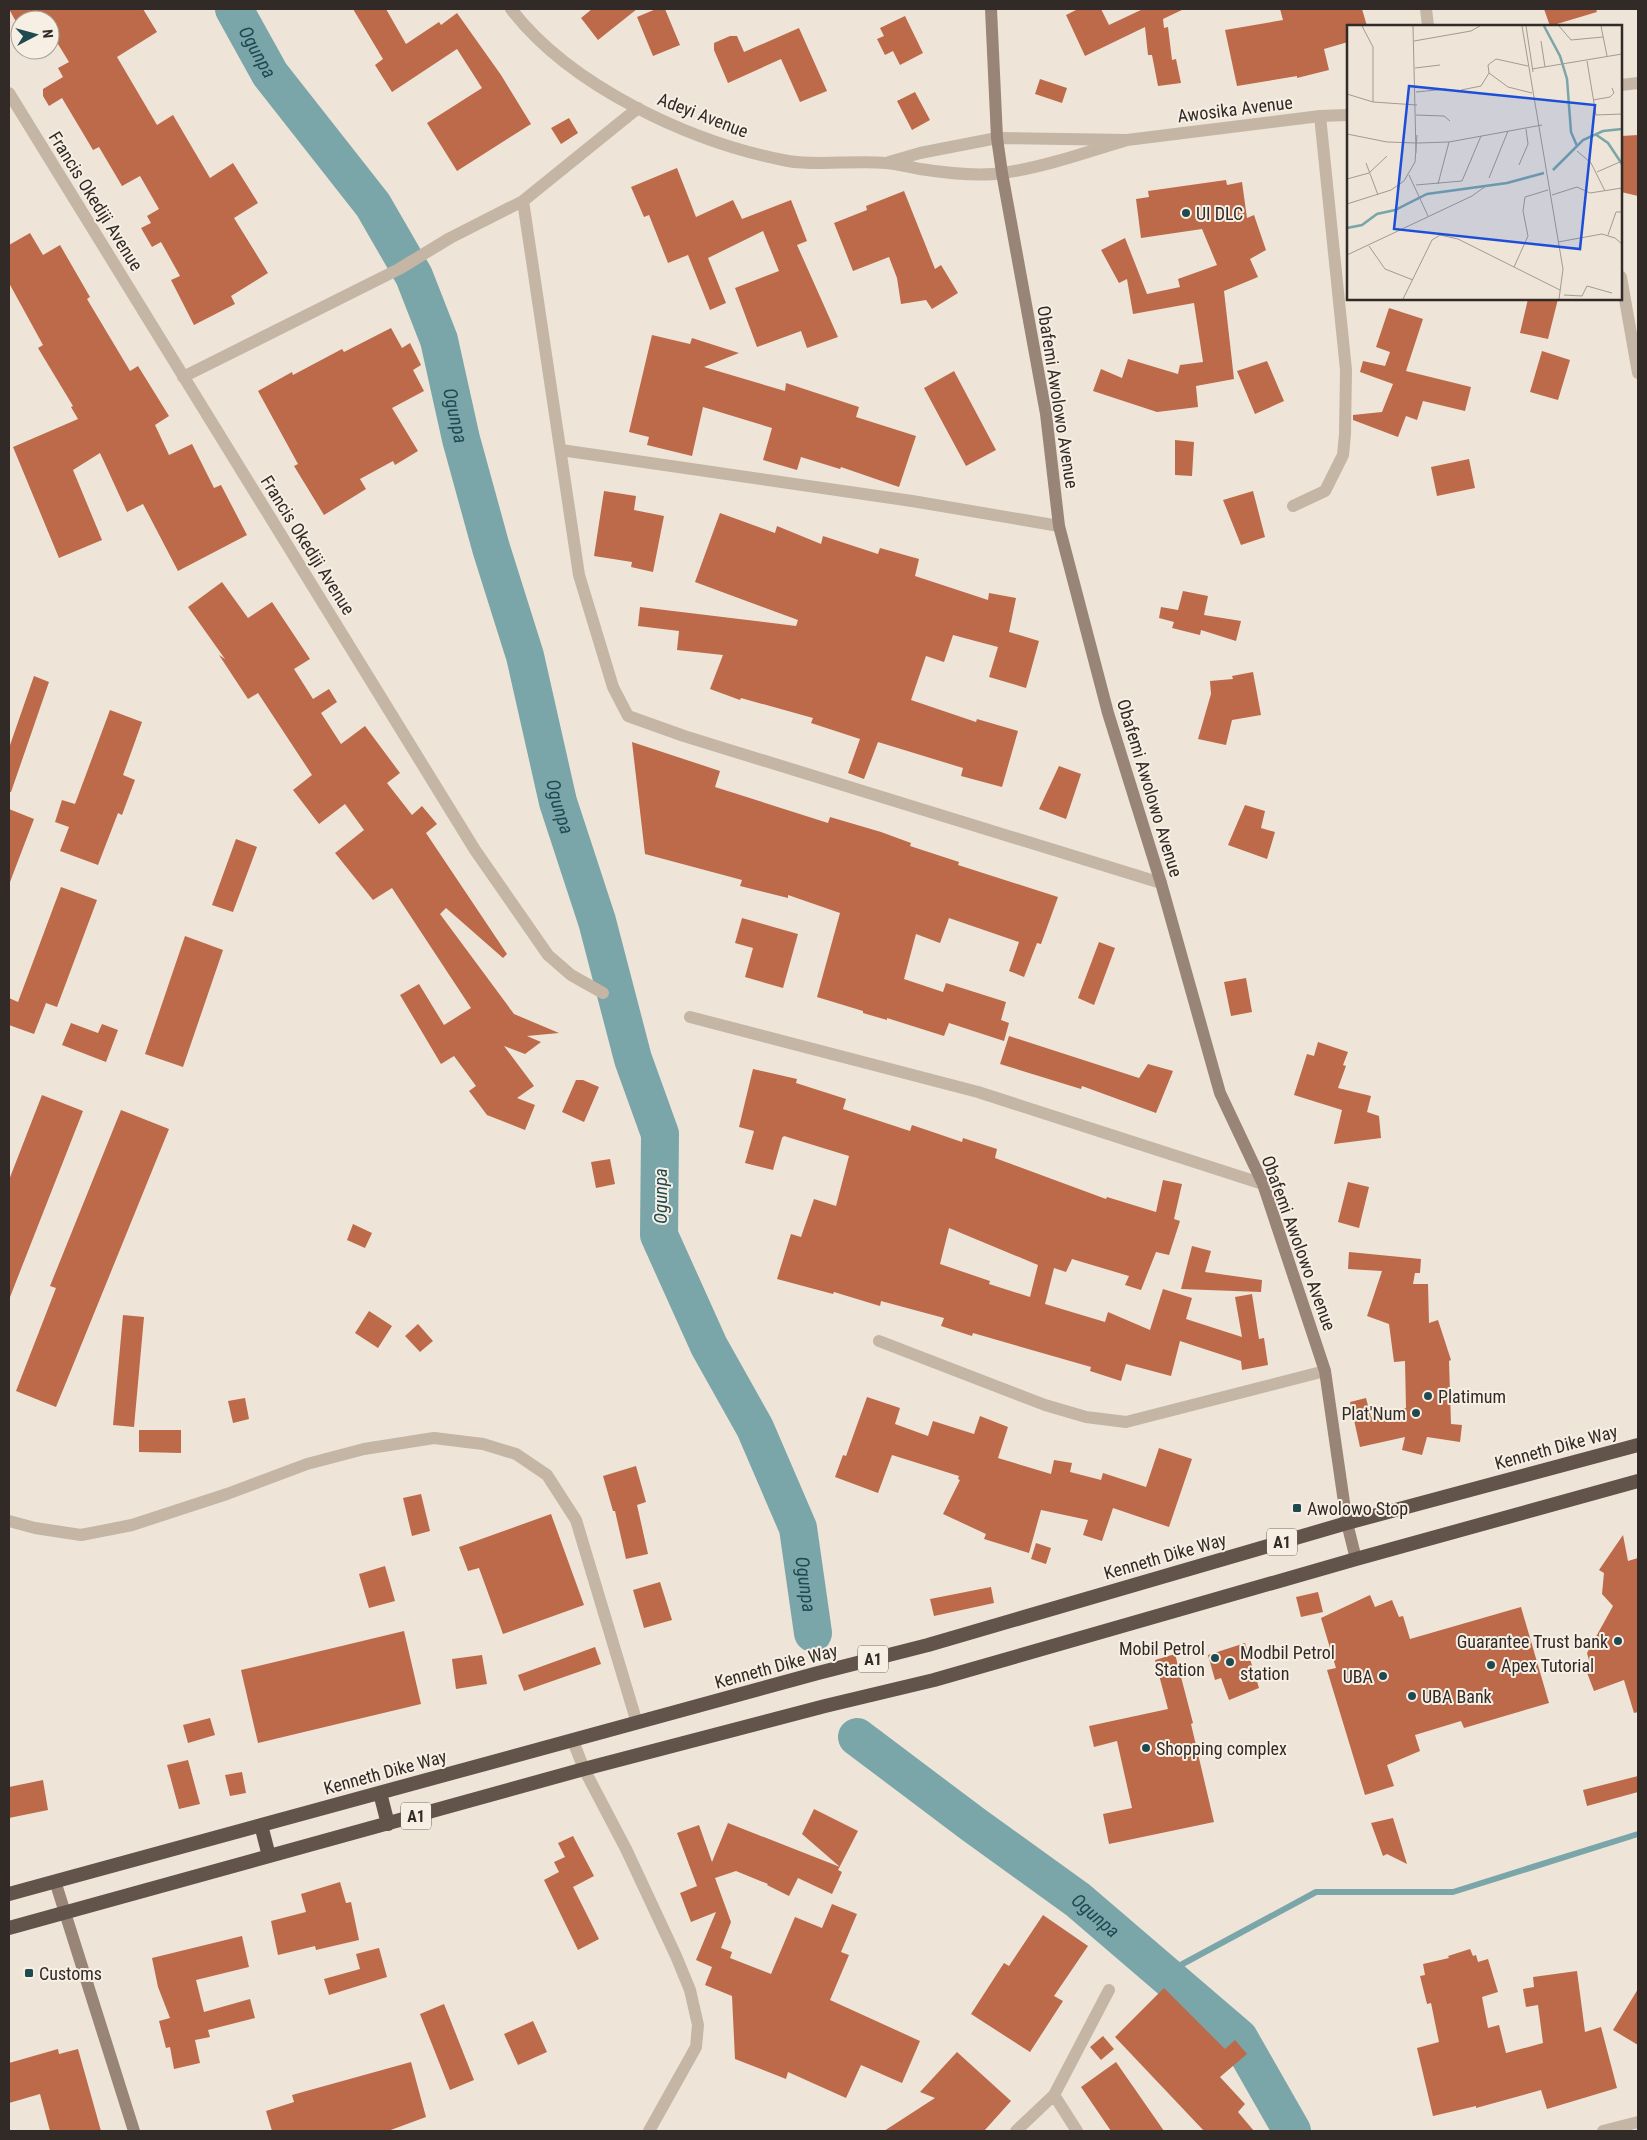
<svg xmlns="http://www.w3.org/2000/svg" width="1647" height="2140" viewBox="0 0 1647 2140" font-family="'Roboto Condensed',sans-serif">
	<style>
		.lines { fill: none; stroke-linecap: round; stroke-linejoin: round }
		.stream { stroke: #7aa5a9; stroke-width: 6 }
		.river { stroke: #7aa5a9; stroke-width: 38 }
		.building { fill: #bc6a49; fill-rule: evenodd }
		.minor { stroke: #c5b5a5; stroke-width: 12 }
		.tertiary { stroke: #c5b5a5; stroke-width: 12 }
		.secondary { stroke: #988577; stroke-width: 12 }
		.trunk { stroke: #62544a; stroke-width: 14 }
		.poi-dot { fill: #1f4a4f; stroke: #f7efe4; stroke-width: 2 }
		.labels { text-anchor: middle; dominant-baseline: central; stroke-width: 4; stroke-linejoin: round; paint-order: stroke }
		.shield { fill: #f7efe4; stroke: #6d655f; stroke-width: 1 }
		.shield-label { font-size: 16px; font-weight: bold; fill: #322a26 }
		.street-label { font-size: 18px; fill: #322a26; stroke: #f7efe4 }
		.poi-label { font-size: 18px; fill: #322a26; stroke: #f7efe4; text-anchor: start }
		.water-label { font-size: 19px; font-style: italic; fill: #1f4a4f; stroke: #f7efe4 }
		.inset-river { fill: none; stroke: #7aa5a9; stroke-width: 2.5 }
		.inset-road { fill: none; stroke: #a39a91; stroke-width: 1 }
		.view { fill: #1d4ed8; fill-opacity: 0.15; stroke: #1d4ed8; stroke-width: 2.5 }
		.inset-edge { fill: none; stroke: #322a26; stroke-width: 2.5 }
	</style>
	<rect width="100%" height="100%" fill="#eee5d8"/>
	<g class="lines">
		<path class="stream" d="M1164,1974l152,-82h137l185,-58"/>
		<g class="river">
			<path id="s1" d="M234,9l36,65 103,131 41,71 25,64 22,99 30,109 34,108 33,146 39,119 36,138 27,75 -1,101 50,111 46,82 43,100 15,105"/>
			<path id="s2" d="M857,1737l117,88 104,75 161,138 53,93"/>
		</g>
	</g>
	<path class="building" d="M9,9h134l14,23 -40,25 40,68 16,-10 37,63 23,-15 25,40 -24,15 34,55 -37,23 4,8 -41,21 -23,-45 9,-4 -19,-34 -9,5 -11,-19 10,-5 -4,-7 12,-7 -19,-33 -18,10 -23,-39 -6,3 -31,-52 -13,8 -6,-10v-7l20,-12 -5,-9 11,-6 -19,-31v-11h-30v9z
		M353,9h33l20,35 33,-22 2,3 16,-12 44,62 30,49 -74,47 -30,-48 55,-35 -25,-39 -65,43 -17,-27 8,-6z
		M592,9h45l-39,31 -17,-22z
		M656,9h9l15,36 -27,11 -16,-39z
		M1078,9h23l8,16 34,-16h41l-21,10 1,9 4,-1 4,33 4,-1 5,24 -23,3 -6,-31h-4l-3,-28 -60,29 -19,-41z
		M1280,9h82l5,17h-19v16l-24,7 5,21 -32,8v-2l-60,10 -12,-56 58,-10z
		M1544,9h52l1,3 -47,14z
		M905,16l18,37 -23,12 -7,-14 -8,4 -8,-16 7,-3 -4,-8z
		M799,28l28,63 -27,11 -19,-43 -53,24 -14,-33v-7l16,-7h7l7,16z
		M1040,79l27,9 -5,15 -27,-9z
		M915,92l15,28 -18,10 -15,-29z
		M569,118l9,15 -17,11 -10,-16z
		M1638,135v61l-17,-4v-56z
		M677,168l19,49 37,-17 9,19 49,-19 16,41 -10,4 41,92 -31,11 -6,-17 -44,16 -22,-59 44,-17 -16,-40 -55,27 18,45 -16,7 -22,-55 -20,8 -19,-48 -5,2 -13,-30z
		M1226,180l1,5 15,-3 5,36 7,-3 12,35 -16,9 8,18 -34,14 10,88 -38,7 2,21 -41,5 -64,-21 8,-22 21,9 6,-19 50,15 2,-9 23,-3 -9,-59 -61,11 -6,-35 -8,4 -18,-33 24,-12 22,56 33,-7 -2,-8 39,-14 -15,-36 -61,9 -5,-39 13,-2 -1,-6z
		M904,191l31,78 6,-4 17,28 -26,16 -6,-9 -25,4 -4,-26 -8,-21 -36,14 -19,-48 33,-13 -1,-4z
		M30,233l13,22 17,-10 30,52 -3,2 43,72 8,-5 31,50 -14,9 14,30 23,-11 22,44 7,-3 26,50 -69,36 -35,-67 -16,8 -27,-59 -27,17 29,70 -43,18 -46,-111 65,-28 -7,-12 2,-1 -35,-58 5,-3 -34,-62v-38z
		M1528,299h30l-10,40 -28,-6z
		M1389,308l34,11 -17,52 65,16 -6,24 -42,-10 -6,19 -11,-4 -8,21 -45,-17v-5l29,-3 11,-28 -33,-12 3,-11 22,5 5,-14 -14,-5z
		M391,328l11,20 8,-5 11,22 -8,5 11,21 -32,17 26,43 -23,14 -2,-4 -33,18 6,10 -42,26 -30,-49 4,-2 -40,-73 34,-19 1,3 49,-26 2,3z
		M652,335l38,9 2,-6 47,15 -35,14 81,24 1,-8 73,24 -3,10 60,19 -17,51 -58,-20 -1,2 -39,-12 -4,13 -34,-10 9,-32 -69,-21 -11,49 -45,-11 2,-8 -20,-5z
		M1542,351l28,9 -12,40 -28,-8z
		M1267,361l17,40 -29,13 -18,-43z
		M954,371l42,79 -30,16 -42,-78z
		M1175,440l19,2 -2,34 -17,-1z
		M1469,459l6,29 -38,8 -6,-29z
		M604,491l32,5 -2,14 30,6 -11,56 -22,-5 1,-5 -38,-6z
		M1253,491l12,46 -24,8 -18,-45z
		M720,513l55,20 2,-7 44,18 2,-8 55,18 2,-6 39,11 -4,17 73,24 1,-7 27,5 -7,34 30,9 -13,47 -37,-11 9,-30 -45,-12 -9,27 -18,-6 -15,44 65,22 1,-3 41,12 -16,56 -41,-11 2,-8 -85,-26 -14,37 -16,-6 12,-34 -49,-16 2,-5 -72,-20 -1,2 -30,-11 13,-34 -46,-5 2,-19 -41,-5 2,-19 156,19 2,-6 -103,-38z
		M222,582l26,36 24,-16 38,57 -16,10 19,30 16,-10 8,13 -16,11 20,31 24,-18 35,47 -13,10 25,32 10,-9 15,18 -11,9 81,121 -4,4 -57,-50 -6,6 74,100 45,19 -32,3 14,6 -16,12 -21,-8 30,40 -17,12 18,7 -10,25 -38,-15 -18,-24 7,-5 -22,-30 -13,8 -41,-69 19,-11 25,41 27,-17 -79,-120 -19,12 -38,-47 29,-23 -19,-26 -26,20 -26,-34 19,-15 -54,-82 -10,6 -29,-44 6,4 -37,-52z
		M1183,591l25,5 -4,19 37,6 -5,20 -35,-11 -1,5 -28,-7 2,-6 -15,-4 2,-11 17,3z
		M1253,672l8,43 -29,5 -6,25 -28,-6 13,-45 -1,-13 23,-2 -1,-3z
		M34,676l15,6 -38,110h-2v-44z
		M110,710l32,12 -19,53 12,5 -13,35 -4,-2 -20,52 -38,-14 9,-24 -14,-5 7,-22 13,4z
		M632,742l88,29 -5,16 113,36 2,-6 51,15 30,11 -1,3 49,16 -1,3 100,32 -17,47 -4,-1 -13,34 -15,-6 10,-29 -70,-24 -9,25 -24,-9 -12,45 39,13 3,-9 60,19 -5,18 8,3 -5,18 -55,-18 -5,13 -57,-18v2l-24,-7v-2l-46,-14 23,-84 -52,-18v3l-48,-12 2,-6 -97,-26z
		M1059,766l22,8 -15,45 -27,-10z
		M1245,805l20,6 -4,17 14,4 -8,27 -39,-14z
		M9,809l25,10 -24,63h-1z
		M236,839l21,8 -24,65 -21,-7z
		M61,887l36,13 -40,107 -11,-4 -12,31 -25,-9v-27l9,4z
		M742,918l56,16 -15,54 -38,-11 8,-29 -18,-5z
		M185,936l38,14 -40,117 -38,-13z
		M1099,942l16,6 -21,57 -16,-7z
		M1246,978l6,34 -21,4 -7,-34z
		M71,1023l27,10 4,-9 16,6 -12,32 -44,-17z
		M1009,1036l130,42 9,-14 25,7 -17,42 -74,-27 -1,3 -81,-25z
		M1318,1042l30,10 -5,13 3,1 -8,22 33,8 -4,16 12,4 2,22 -47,6 8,-34 -48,-15 13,-41 7,2z
		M753,1069l44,10 -1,4 50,16 -3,10 67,22 2,-6 50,17 1,-4 34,11 -2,9 111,41 1,-2 49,15 7,-32 19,4 -8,35 6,2 -11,34 -13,-3 -15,38 -16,-5 4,-9 -57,-17 -6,13 -12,-4 -9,36 60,18 3,-10 42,18 13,-41 29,9 -6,21 56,18 -7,-40 17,-3 7,45 5,-1 4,27 -26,5 -1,-9 -61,-20 -9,35 -45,-12 -5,17 -31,-10 1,-4 -118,-34 -1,3 -31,-10 3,-8 -63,-17 -1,5 -46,-14 -1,2 -56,-15 14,-45 10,3 13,-38 22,7 13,-50 -65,-20 -2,2 -9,32 -28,-7 9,-32 -15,-4zM949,1228l89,37 -8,32 -41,-13 1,-3 -50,-17z
		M576,1080h7l16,7 -15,35 -22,-10z
		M42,1095l41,16 -73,186 -1,-117z
		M121,1110l48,19 -113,278 -40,-16 40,-103 -6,-2z
		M610,1159l5,25 -19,4 -5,-26z
		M1348,1182l21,5 -10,41 -21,-6z
		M353,1224l19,9 -7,15 -18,-8z
		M1192,1246l19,5 -6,21 57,8 -1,12 -80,-3z
		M1349,1252l72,7 -1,14h-5l-2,11h15l1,39 9,-3 13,40 -2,1 2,63 11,1 -2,17 -33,-5 -5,18 -20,-5 3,-13 -45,10 -10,-45 16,-4 5,19 35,-9 -1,-47 -11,1 -5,-38 -22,-8 15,-45 -34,-2z
		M369,1311l23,15 -14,22 -23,-15z
		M123,1315l21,2 -10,110 -21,-2z
		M418,1324l15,17 -13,11 -15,-16z
		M867,1397l33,11 -5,16 33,12 5,-15 41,13 6,-18 28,11 -10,31 53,16 3,-14 18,3 -2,9 31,8 2,-7 43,14 13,-39 33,11 -23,68 -56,-19 -11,33 -19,-6 5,-15 -47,-10 -12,43 -45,-14 2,-5 -43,-20 17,-34 -2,-1 1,-3 -67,-21 -14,38 -43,-16 8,-22 3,1z
		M245,1398l4,21 -16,4 -5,-22z
		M139,1430h42v23l-42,-1z
		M636,1466l10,36 -9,3 11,49 -22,5 -11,-48h-2l-10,-35z
		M421,1494l9,37 -18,5 -9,-38z
		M551,1514l33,91 -81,29 -24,-66 -11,3 -9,-24z
		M1623,1535l5,26 10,-3v154l-4,1 -10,-33 -30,11 -8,-21 5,-2 -4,-15 26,-47 -11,-12 2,-21 -5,-3z
		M1036,1543l15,5 -5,16 -15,-5z
		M385,1566l10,35 -26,7 -10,-34z
		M660,1582l12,38 -28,8 -11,-38z
		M991,1587l3,16 -60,13 -4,-17z
		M1318,1592l5,20 -22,5 -5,-20z
		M1370,1595l5,12 17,-7 7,17 4,-1 7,23 111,-32 28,96 -85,25 -3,-7 -46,14 5,16 -33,14 7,21 -29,9 -38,-125 9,-2 -15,-50z
		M404,1631l17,73 -163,39 -17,-73z
		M1245,1643l14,45 -30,12 -8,-22 -6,2 -7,-25z
		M595,1647l6,17 -77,27 -6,-16z
		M1175,1654l18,69 -2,1 23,98 -105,22 -6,-30 29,-6 -15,-67 -23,6 -5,-21 79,-17 -13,-49z
		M482,1655l5,29 -31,5 -4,-30z
		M210,1718l5,17 -27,8 -5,-18z
		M188,1760l12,44 -21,5 -12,-44z
		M242,1772l4,21 -16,3 -5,-21z
		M1638,1776v16l-51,14 -4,-16z
		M43,1780l5,30 -39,8v-31z
		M814,1809l44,22 -20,39 4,2 -10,22 -34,-16 -9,18 -22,-11 1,-1 -32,-13 -21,7 16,44 -10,26 11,4 -2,6 41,16 24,-57 27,11 10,-24 25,10 -16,38 8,3 -19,45 90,41 -18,42 -41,-18 -15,33 -58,-26 -2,7 -51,-20 -3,-63 -27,-11 7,-18 -16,-7 20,-48 -25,10 -11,-29 17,-7 -20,-53 22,-8 13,37 16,-39 112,44 -38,-33z
		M1393,1818l14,46 -20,-10 -4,2 -12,-33z
		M573,1836l21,40 -21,11 26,52 -21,11 -34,-70 15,-8 -5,-10 11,-5 -7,-14z
		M340,1882l6,21 5,-1 8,38 -43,10 -1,-4 -37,9 -7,-34 35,-9 -5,-18z
		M1043,1915l45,31 -34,50 9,5 -33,51 -59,-38 33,-51 5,3z
		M242,1936l7,31 -53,13 8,32 46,-13 5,19 -47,12 2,7 -15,3 5,23 -26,6 -4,-22 -4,1 -7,-27 11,-3 -12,-31 -6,-29z
		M379,1948l8,29 -58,18 -5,-16 36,-10 -4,-15z
		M1470,1949l3,7 3,-1 2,7 10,-3 10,33 -16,5 6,31 11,-3 7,28 37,-10 -5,-38 -12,2 -3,-18 11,-2 -1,-10 44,-6 8,61 16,-5 16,61 -70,21 -6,-19 -65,18v-2l-43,10 -16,-68 22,-6 -8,-39 -4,1 -7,-28 5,-1 -2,-11 26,-6 -1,-2z
		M1164,1988l61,61 10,-9 12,14 -27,23 25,27 -7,8 16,19h-50l-89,-94z
		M1638,1989v56l-25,-15z
		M444,2004l30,76 -24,10 -30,-76z
		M533,2021l14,31 -29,13 -14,-31z
		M1103,2036l11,13 -13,11 -11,-13z
		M58,2049l1,5 19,-5 23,82h-51l-10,-37 -31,9v-40z
		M957,2052l54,49 -27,30h-100l51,-33 -15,-6z
		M411,2062l15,55 -38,14h-116l-6,-20 28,-9 -2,-7z
		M1116,2062l48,69h-53l-30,-44z"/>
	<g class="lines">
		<path class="minor" d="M1426,9l2,17
			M9,93l466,757 73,105 23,20 32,18
			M523,201l56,374 34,112 15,29 56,20 477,147
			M1621,277l17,96
			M183,377l216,-108 51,-31 73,-37 115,-93
			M561,450l351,51 147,25
			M1293,506l32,-15 18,-36 2,-21 1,-64 -26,-254
			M690,1017l288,75 285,92
			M879,1341l166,64 41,12 40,5 199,-51
			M9,1521l26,7 46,7 51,-10 95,-31 80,-30 57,-15 70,-11 49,6 33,10 31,21 29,45 61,203
			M573,1741l11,28 42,80 50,107 14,34 8,35 -2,22 -47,84
			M1054,2095l23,36
			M1016,2131l38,-36 55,-105
			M1603,2131l35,-9"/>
		<path class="tertiary" d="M511,9c60,78 181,134 277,152 30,5 67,-1 98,2 12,1 23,4 34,6 26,4 57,8 83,4 42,-6 84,-21 124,-33
			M1621,85l17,-2
			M889,162l31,-9 77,-15 130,2 193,-24 28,-1"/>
		<path class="secondary" d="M991,9l6,129 5,35 44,241 13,112 49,187 53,170 59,210 43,91 62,187 22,152 9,36
			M55,1881l79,250"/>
		<path class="trunk" d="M380,1793l8,31
			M261,1825l8,31
			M9,1894l809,-221 110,-28 419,-122 291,-78
			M9,1928l575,-159 241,-63 109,-26 422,-121 282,-78"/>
	</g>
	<g class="poi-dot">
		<circle cx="1186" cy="213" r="5"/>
		<circle cx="1428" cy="1396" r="5"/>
		<circle cx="1416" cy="1413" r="5"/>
		<rect x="1292" y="1503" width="10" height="10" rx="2.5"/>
		<circle cx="1618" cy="1641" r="5"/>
		<circle cx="1215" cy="1658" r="5"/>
		<circle cx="1230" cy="1662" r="5"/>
		<circle cx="1491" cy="1665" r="5"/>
		<circle cx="1383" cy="1676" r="5"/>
		<circle cx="1412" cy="1696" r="5"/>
		<circle cx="1146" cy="1748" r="5"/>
		<rect x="24" y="1968" width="10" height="10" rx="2.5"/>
	</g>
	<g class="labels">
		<g class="shield">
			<rect x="1267" y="1528.5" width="30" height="27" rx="4"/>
			<rect x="858" y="1645.5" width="30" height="27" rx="4"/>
			<rect x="401" y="1802.5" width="30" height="27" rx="4"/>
		</g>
		<g class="shield-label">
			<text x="1282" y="1542">A1</text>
			<text x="873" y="1659">A1</text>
			<text x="416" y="1816">A1</text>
		</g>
		<g class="street-label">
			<text transform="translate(1235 109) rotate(-7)">Awosika Avenue</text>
			<text transform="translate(703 115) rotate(21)">Adeyi Avenue</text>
			<text transform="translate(96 201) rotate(58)">Francis Okediji Avenue</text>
			<text transform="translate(1058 397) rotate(81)">Obafemi Awolowo Avenue</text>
			<text transform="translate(308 545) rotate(58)">Francis Okediji Avenue</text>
			<text transform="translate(1150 788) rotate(73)">Obafemi Awolowo Avenue</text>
			<text transform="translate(1299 1243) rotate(70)">Obafemi Awolowo Avenue</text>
			<text transform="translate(1556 1447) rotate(-15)">Kenneth Dike Way</text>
			<text transform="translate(1165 1556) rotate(-16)">Kenneth Dike Way</text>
			<text transform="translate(776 1666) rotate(-15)">Kenneth Dike Way</text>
			<text transform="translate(385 1772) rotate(-15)">Kenneth Dike Way</text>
		</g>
		<g class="poi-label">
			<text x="1196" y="213">UI DLC</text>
			<text x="1438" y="1396">Platimum</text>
			<text x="1406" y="1413" text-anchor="end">Plat'Num</text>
			<text x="1307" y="1508">Awolowo Stop</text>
			<text x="1608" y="1641" text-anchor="end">Guarantee Trust bank</text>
			<text x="1205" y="1648" text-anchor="end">Mobil Petrol<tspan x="1205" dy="21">Station</tspan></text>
			<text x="1240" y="1652">Modbil Petrol<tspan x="1240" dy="21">station</tspan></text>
			<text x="1501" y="1665">Apex Tutorial</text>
			<text x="1373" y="1676" text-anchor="end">UBA</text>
			<text x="1422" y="1696">UBA Bank</text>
			<text x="1156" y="1748">Shopping complex</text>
			<text x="39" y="1973">Customs</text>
		</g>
		<g class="water-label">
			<text stroke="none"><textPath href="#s1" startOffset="49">Ogunpa</textPath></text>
			<text stroke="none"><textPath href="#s1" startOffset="469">Ogunpa</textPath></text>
			<text stroke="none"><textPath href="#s1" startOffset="874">Ogunpa</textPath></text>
			<text transform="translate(660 1196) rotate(-90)">Ogunpa</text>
			<text stroke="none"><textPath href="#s1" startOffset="1699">Ogunpa</textPath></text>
			<text stroke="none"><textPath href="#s2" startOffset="298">Ogunpa</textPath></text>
		</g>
	</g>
	<g transform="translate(1347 25)">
		<rect width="275" height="275" fill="#eee5d8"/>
		<path class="inset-river" d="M197,1l16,30 7,23 4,53 6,14M248,109l13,9 14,21M206,145l30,-30 20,-9 19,-2M0,203l15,-3 15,-11 18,-4 32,-16 80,-11 37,-10"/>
		<path class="inset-road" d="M15,1l11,21v55M66,1l3,127M175,1l41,243 -4,30M179,1l7,46M212,1l12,14 32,-3M254,1l6,30M67,16l57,-10 9,-5M194,16l4,26M240,36l9,54 26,-1M68,43l25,-3M185,44l90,-15M142,48l19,14 24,6M114,65l20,-4 8,-13 -1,-8 8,-6 32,7M69,67l30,-3M0,69l26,8 44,3M246,75l17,-3 4,-4 -2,-5M69,90l28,1 6,5M0,109l40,8 31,1 31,-1 93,-17M230,126l14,12 14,28M19,138l12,32M172,140l9,-21 -2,-15M250,147l25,-11M62,150l19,41M142,153l19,-47M0,154l22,-6 18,-17M91,159l11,-42M69,160l46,-4 19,-45M205,170l25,-8 13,6 32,-5M0,179l44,-14 13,-9 11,-19 2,-27M261,210l8,-23h6M211,217l44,-8 13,4 7,6M22,221l16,23 28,11M0,230l125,-59 14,-10M167,242l14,-31 -5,-25 2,-14 23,-7M217,270l18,1 5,-10 25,7M56,274l29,-59 8,-5 18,4 102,51"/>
		<path class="view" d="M62,61l186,19 -15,144 -186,-20z"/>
		<rect width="275" height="275" class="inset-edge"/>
	</g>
	<rect width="1647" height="2140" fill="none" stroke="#322a26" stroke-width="20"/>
	<g transform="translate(35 35) rotate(84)"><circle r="24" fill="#f7efe4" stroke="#a8a098"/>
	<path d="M0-4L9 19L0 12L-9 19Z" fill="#1f4a4f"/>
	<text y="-8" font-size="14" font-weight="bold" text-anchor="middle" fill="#322a26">N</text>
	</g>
</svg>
